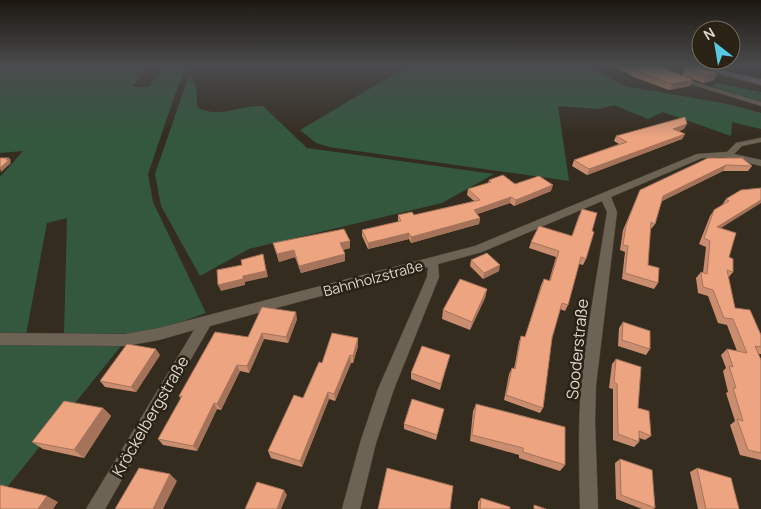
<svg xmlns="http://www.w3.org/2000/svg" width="761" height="509" viewBox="0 0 761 509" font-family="Manrope,sans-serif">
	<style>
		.green { fill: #33583e }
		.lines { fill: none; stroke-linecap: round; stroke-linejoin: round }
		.minor-casing { stroke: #4e473c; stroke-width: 1 }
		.secondary-casing { stroke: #4e473c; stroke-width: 1 }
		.minor { fill: #6d6354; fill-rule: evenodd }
		.secondary { fill: #7f6a7b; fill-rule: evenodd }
		.wall { fill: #cb8d6f }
		.shaded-wall { fill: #a5735a }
		.building { fill: #eca481; stroke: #a5735a }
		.labels { text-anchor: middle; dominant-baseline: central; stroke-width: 5; stroke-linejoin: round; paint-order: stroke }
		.street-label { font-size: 14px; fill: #ddd8cf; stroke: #2a2215 }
		.near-street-label { font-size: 16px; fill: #ddd8cf; stroke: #2a2215 }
	</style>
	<rect width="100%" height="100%" fill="#342c1f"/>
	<path class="green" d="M0,66l44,2 4,-1 -6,-1h107l-17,21h17l15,-21h25l-11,20 -30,88 5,28 53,111 -56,20 -86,1 3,-116 -20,5 -21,112 -26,-1v-157l23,-26 -23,2z
		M408,66h180l37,20 103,18 33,9v16l-29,-7 -1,14 -68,-24 -15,7 -34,-14 -15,4 -41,-3 11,75 -240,-34 -13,-4 -16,-13z
		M189,75l7,11 1,20 3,3c23,9 40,-4 63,-3l44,42 187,26 -52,29 -193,46 -49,27 -39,-70 -6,-32z
		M718,83l43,9v10l-50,-16z
		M0,345l121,1 -121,150z"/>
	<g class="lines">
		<defs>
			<path id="minor" d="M649,66h7l35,15 70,21v4l-74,-23z
				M761,138v4l-19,4 -8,8 27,6v6l-38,-9 -21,1 -91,39 6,15 -21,173 -1,36 3,88h-18c-1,-41 -2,-82 1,-123 6,-58 17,-116 26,-174l-5,-11 -120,51 -44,12 1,13 -45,112 -18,54 -16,66h-18l18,-66 18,-54 49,-112 1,-10 -218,59 -105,183h-19l108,-179 -35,10 -34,6 -125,-1v-12l125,1 34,-6 316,-82 222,-92 30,-2 9,-9z"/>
			<path id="secondary" d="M691,66h12l58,13v6z"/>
		</defs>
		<use href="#minor" class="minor-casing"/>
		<use href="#secondary" class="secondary-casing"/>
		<use href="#minor" class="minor"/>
		<use href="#secondary" class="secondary"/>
	</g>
	<path class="wall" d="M614,66h46l33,14 -3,6 -21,4 -35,-13z
		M685,68l33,5 -4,7 -11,3 -21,-8z
		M684,129l-5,2 6,3 -3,5 -95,36 -15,-9 2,-6 45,-16 -5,-3 2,-5z
		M743,159l9,7 -4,5h-25l-61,30 -7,23 -4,5h-1l-2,36 10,18 -4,6 -32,-10 3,-27 -5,-2 3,-20 17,-40z
		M489,180l62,11 -37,15 -4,-3 -33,11 3,4 -1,6 -68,19 -2,-4 -41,10 -6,-13v-6l36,-8v-7h16l60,-14 -7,-6 1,-6 20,-6z
		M741,190l-20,38 12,44 -5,6 7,30 26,27v19h-3l3,6v100l-21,-5 -10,-30 5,-4 -9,-28 2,-1 -5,-21 3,-3 -5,-13 6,-6 10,2 -10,-26 -9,-2 -10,-27 -10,-3 -2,-15 5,-6 2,1 3,-26 -7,-3 11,-28 4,-6 8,-5 4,-6z
		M579,215l7,44 -3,6 -4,-1 -11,41 -3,6 -5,-2 -8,29 -9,70 -3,5 -36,-13 5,-26 3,-6 2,1 5,-27 2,-6 4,1 16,-52 3,-6 5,2 7,-24 -27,-9 2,-6 41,-6z
		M350,241v7l-7,2 2,11 -44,12 -6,-16 -16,5 -6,-19z
		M471,260l28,11 -16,8 -13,-13z
		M487,289l-2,9 -15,32 -28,-11 1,-9z
		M297,319l-9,24 -24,-4 -15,34 -9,-2 -19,39 -4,-1 -20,42 -34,-6 -5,-6 23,-40 -2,-3 69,-59z
		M623,322l27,27 -4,6 -28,-9 1,-18z
		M358,338v8l-5,17h-2l-16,38 -6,-2 -27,68 -31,-9 -3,-7 35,-53 19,-35z
		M160,355l-24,37 -31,-5 -5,-6z
		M450,355l-10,35 -29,-11v-6z
		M616,359l35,77 -6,4 -6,-2v4l-5,5 -21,-7v-51l-4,-1 3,-24z
		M476,404l89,61 -5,6 -41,-13v-3l-49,-14 3,-30z
		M103,408l8,8 -27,42 -41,-9 -11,-7z
		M444,409l-8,31 -32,-11v-5z
		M620,459l35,49 -2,1h-11l-26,-10 -1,-36z
		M697,468l42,41h-41l-8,-37z
		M481,498l29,11h-32v-7z"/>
	<path class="shaded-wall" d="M718,73l-4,7 -11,3 4,-7z
		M693,80l-3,6 -21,4 3,-6z
		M687,124l-3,5 -13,5 2,-5z
		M685,134l-3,5 -95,36 2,-6z
		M9,158l2,2 -1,2 1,1 -10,9 -1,-4z
		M726,165l-3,6 -63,31 3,-6z
		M553,185l-2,6 -37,15 2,-6z
		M511,197l-1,6 -38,13 2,-6z
		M761,200v3l-48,30 4,-6z
		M480,218l-1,6 -68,19v-6z
		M409,233v6l-41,10v-6z
		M350,241v7l-9,2 -1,-7z
		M294,250l1,7 -16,5 -2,-8z
		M263,254l5,23 -23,5v3l-24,6 -3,-6 25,-9z
		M345,254v7l-44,12 -2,-7z
		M500,265l-1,6 -16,8 1,-6z
		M487,289l-2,9 -15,32 2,-8z
		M296,312l1,7 -9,24 -2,-6z
		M262,333l2,6 -15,34 -2,-7z
		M358,338v8l-5,17v-7z
		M156,349l4,6 -24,37 -5,-5z
		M350,355l1,8 -16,38 -1,-7z
		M237,365l3,6 -19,39 -4,-6z
		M328,392l1,7 -27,68 -2,-6z
		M214,403l3,6 -20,42 -4,-5z
		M103,408l8,8 -27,42 -10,-8z
		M170,474l7,7 -14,28h-10z
		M284,490l3,5 -6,14h-4z
		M47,496l11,6 -5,7h-15z"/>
	<path class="building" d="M626,66h34l33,14 -21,4 -35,-13z
		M689,66h5l24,7 -11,3 -22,-8z
		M685,117l2,7 -14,5 12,5 -96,35 -15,-9 53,-18 -11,-6z
		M0,158h9l-3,2h3l-9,8z
		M708,158h36h-2l10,8 -26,-1 -63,31 -8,28 -4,-2 -3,43 11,3 -1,15 -33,-10 3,-27 -5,-1 3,-20 14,-35z
		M503,175l12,9 24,-8 14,9 -37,15 -5,-3 -37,13 6,8 -69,19 -2,-4 -41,10 -6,-13 39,-9 -3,-6 14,-3 2,3 66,-15 -12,-11 23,-7 -2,-2z
		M761,188v12l-44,27 19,6 -7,24 4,2v13l-6,-2 8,38 15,2 11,25v12l-6,-1 6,14v93l-13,-3 -11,-31 6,2 -10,-33h3l-7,-22 4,1 -6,-18 20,4 -14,-34 -9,-1 -11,-28 -10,-3 -2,-15 6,2 3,-33 -6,-3 10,-28 15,-9 -3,-2 15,-9z
		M582,209l15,4 -5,18 2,1 -8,27 -5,-2 -13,48 -6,-2 -10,35 -9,70 -37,-13 6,-27 3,1 6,-33 4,1 19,-58 6,2 9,-30 -28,-9 8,-16 33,10z
		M344,229l6,12 -10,2 5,11 -46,12 -5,-16 -17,4 -4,-11z
		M487,253l13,12 -16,8 -13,-13z
		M263,254l3,17 -23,5v3l-25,6 -1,-15 25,-5 -1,-5z
		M460,279l27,10 -15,33 -29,-12z
		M262,307l34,5 -10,25 -24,-4 -15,33 -10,-1 -20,39 -3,-1 -21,43 -35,-7 24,-43h-3l36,-64 33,5z
		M623,322l27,9v18l-28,-9z
		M332,333l26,5 -5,18 -3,-1 -16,39 -6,-2 -28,69 -32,-10 26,-56 9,3 16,-36 3,1z
		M127,344l29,5 -25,38 -31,-6z
		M422,346l28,9 -9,29 -30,-11z
		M616,359l25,8 -3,41 11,3 2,25 -12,-5v11l-21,-8 -1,-50 -3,-2z
		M412,399l32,10 -7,26 -33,-11z
		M64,401l39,7 -29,42 -42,-8z
		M476,404l89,23v38l-42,-13v-4l-51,-13z
		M620,459l32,11 3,38 -34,-13z
		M139,468l31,6 -17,35h-38z
		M387,468l66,18 -3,23h-72z
		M697,468l34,10 8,31h-33z
		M257,482l27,8 -7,19h-32z
		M0,485l47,11 -9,13h-38z
		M481,498l29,9v2h-30z
		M534,505l12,4h-12z"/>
	<linearGradient id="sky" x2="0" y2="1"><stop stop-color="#1d1811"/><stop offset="0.48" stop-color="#4a4b4d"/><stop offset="1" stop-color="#4a4b4d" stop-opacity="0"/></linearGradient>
	<rect width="761" height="137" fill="url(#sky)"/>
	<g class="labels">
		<g class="street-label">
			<text transform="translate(373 278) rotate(-15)">Bahnholzstraße</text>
		</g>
		<g class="near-street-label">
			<text transform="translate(577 349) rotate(-84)">Sooderstraße</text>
			<text transform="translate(150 416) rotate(-60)">Kröckelbergstraße</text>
		</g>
	</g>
	<g transform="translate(716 45) rotate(329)"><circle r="24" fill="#2a2215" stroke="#726b5f"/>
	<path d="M0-4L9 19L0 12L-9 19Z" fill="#57c9e2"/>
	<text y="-8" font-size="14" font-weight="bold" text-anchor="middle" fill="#ddd8cf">N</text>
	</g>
</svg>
